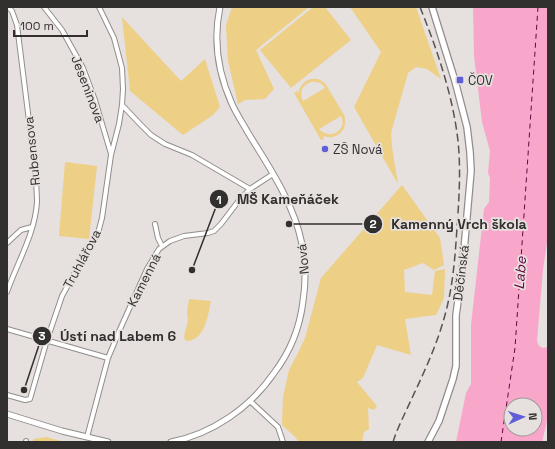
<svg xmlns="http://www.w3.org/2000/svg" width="555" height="449" viewBox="0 0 555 449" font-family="'Space Grotesk',sans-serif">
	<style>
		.green { fill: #edcf86; fill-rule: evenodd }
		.water { fill: #f8a7cb; fill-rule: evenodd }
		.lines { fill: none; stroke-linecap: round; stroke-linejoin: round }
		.ferry { stroke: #66053f; stroke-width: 1; stroke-dasharray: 5 4; stroke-linecap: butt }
		.minor-casing { stroke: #928d8b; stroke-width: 6 }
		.tertiary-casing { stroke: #928d8b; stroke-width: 7 }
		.secondary-casing { stroke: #928d8b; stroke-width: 8 }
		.minor { stroke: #fff; stroke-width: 4 }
		.tertiary { stroke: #fff; stroke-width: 5 }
		.secondary { stroke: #fff; stroke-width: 5.5 }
		.rail { stroke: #565452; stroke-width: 1.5; stroke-dasharray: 8 4; stroke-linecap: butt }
		.poi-dot { fill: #605fd8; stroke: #e6e0de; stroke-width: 1.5 }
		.labels { text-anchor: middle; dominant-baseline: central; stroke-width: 3.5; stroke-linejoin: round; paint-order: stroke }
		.poi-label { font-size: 13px; fill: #32302f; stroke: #e6e0de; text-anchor: start }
		.street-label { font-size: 13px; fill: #32302f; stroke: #e6e0de }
		.water-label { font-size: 14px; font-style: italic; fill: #66053f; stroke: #e6e0de }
		.leader { fill: none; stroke: #32302f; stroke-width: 1.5 }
		.callout-dot { fill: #32302f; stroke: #e6e0de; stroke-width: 1.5 }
		.mark-label { font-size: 12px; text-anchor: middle; font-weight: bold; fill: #fff }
		.callout-label { font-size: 14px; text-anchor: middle; font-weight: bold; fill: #32302f; stroke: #e6e0de; stroke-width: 3.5; stroke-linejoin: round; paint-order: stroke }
	</style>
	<rect width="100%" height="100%" fill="#e6e0de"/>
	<path class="green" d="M232,7h77l-53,43 18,39 -9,10 -20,1 -7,4 -10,-43 -2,-36z
		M313,7h12l26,33 -60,48 -31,-38z
		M350,7h66l25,72 -14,-10 -11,-2 -8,6 -17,60 1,14 6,37 -44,-77 27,-55z
		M122,17l59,64 24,-22 15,48 -7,8 -30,20 -53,-44z
		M310,79h8l7,4 19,32c5,14 -7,26 -21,21l1,3 -3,1 -27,-47 3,-2 1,3c2,-8 5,-12 12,-15zM311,82c6,-1 11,1 14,6l-22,13c-4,-9 -1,-16 8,-19zM341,116c7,14 -11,25 -22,13z
		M65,162l32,4 -8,73 -30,-3z
		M402,185l38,53 4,27 -10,5 -11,-7 -19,7 1,22 27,3 3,-24 10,-2 -1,29 -8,17 -31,4 6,36 -34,-10 -14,33 -6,4 20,24 -3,4 -6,-2 1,21 -5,3 -2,10h-63l-4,-5 -13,-12 1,-28 6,-27 8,-15 8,-17 16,-60z
		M189,299l22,2c-3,15 -6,38 -23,40l-3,-1 -1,-4 4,-15 -1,-9z
		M46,437l19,5h-33l2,-3z"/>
	<path class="water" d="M473,7h75v229l-5,34 -6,71 2,5 4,2 5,-1v70l-6,25h-86l10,-49 5,-9v-59l13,-116 5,-7 1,-24 -2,-5 2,-22 -8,-29 -8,-66zM511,405h24v24h-24z"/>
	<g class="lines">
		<path class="ferry" d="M501,442l14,-94 23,-341"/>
		<defs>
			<path id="minor" d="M44,7l18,23 21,38 12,32 16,54
				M122,105l18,19 11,11 14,9 27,11 58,34
				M155,224l3,14 4,8
				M7,243l14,-13 11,-3
				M7,292c10,-29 28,-58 30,-90 0,-8 -1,-17 -1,-25l-19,-152 -5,-14 -4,-4
				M7,329l101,29
				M7,395l18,5 5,-1 17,-59 15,-44 17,-31 19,-32 4,-15 9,-63 8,-31 3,-19 1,-16 -1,-21 -8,-30 -15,-31
				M250,401l28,26 5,15
				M87,437l21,-79 13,-31 26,-58 12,-20 11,-8 14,-5 24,-3 6,-2 7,-7 19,-25 10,-10 23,-15
				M26,442v-1"/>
			<path id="tertiary" d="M7,414l55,17 46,11
				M171,442c41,-8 79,-34 103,-69 16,-21 26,-46 29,-72 5,-32 0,-65 -13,-94 -11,-27 -28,-51 -43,-76 -5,-9 -11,-18 -15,-27 -14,-31 -19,-64 -12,-97"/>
			<path id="secondary" d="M428,442l11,-21 14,-42 3,-13v-51l6,-42 9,-102 -1,-19 -3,-25 -12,-46 -23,-74"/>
		</defs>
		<use href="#minor" class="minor-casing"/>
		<use href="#tertiary" class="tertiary-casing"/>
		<use href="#secondary" class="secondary-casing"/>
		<use href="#minor" class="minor"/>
		<use href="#tertiary" class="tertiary"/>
		<use href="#secondary" class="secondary"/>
		<path class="rail" d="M393,442l3,-9c17,-39 38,-77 49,-118 8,-29 10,-57 12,-87 2,-29 4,-58 1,-87 -5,-45 -21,-92 -38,-134"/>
	</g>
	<g class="poi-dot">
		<rect x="456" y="76" width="8" height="8" rx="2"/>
		<circle cx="325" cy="149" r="4"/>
	</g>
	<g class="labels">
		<g class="poi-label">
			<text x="468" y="80">ČOV</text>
			<text x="333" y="149">ZŠ Nová</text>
		</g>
		<g class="street-label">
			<text transform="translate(88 89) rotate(69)">Jeseninova</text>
			<text transform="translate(32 151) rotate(-96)">Rubensova</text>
			<text transform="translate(82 259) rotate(-62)">Truhlářova</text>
			<text transform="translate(303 259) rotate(-96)">Nová</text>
			<text transform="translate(461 273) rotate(-83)">Děčínská</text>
			<text transform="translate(144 280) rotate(-63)">Kamenná</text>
		</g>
		<g class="water-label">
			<text transform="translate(520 273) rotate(-86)">Labe</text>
		</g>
	</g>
	<path class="leader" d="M192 270L219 199M289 224L373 224M24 390L42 336"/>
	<g class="callout-dot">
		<circle cx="192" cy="270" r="4"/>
		<circle cx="289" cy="224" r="4"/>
		<circle cx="24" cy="390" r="4"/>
		<circle cx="219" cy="199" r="10"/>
		<circle cx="373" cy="224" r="10"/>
		<circle cx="42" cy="336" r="10"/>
	</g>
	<g class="mark-label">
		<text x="219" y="204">1</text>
		<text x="373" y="228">2</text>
		<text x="42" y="340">3</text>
	</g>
	<g class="callout-label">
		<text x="288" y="204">MŠ Kameňáček</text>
		<text x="459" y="229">Kamenný Vrch škola</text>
		<text x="118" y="341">Ústí nad Labem 6</text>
	</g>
	<rect width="555" height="449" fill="none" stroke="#32302f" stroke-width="16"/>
	<g transform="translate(523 417) rotate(87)"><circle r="19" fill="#e6e0de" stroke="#9e9a98"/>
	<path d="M0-3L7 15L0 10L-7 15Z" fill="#605fd8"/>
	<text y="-6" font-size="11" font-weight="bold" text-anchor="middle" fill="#32302f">N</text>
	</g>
	<path d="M14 30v6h73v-6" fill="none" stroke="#32302f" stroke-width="2"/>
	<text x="20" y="30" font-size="12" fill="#32302f" stroke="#e6e0de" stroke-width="3" paint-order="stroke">100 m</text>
</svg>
